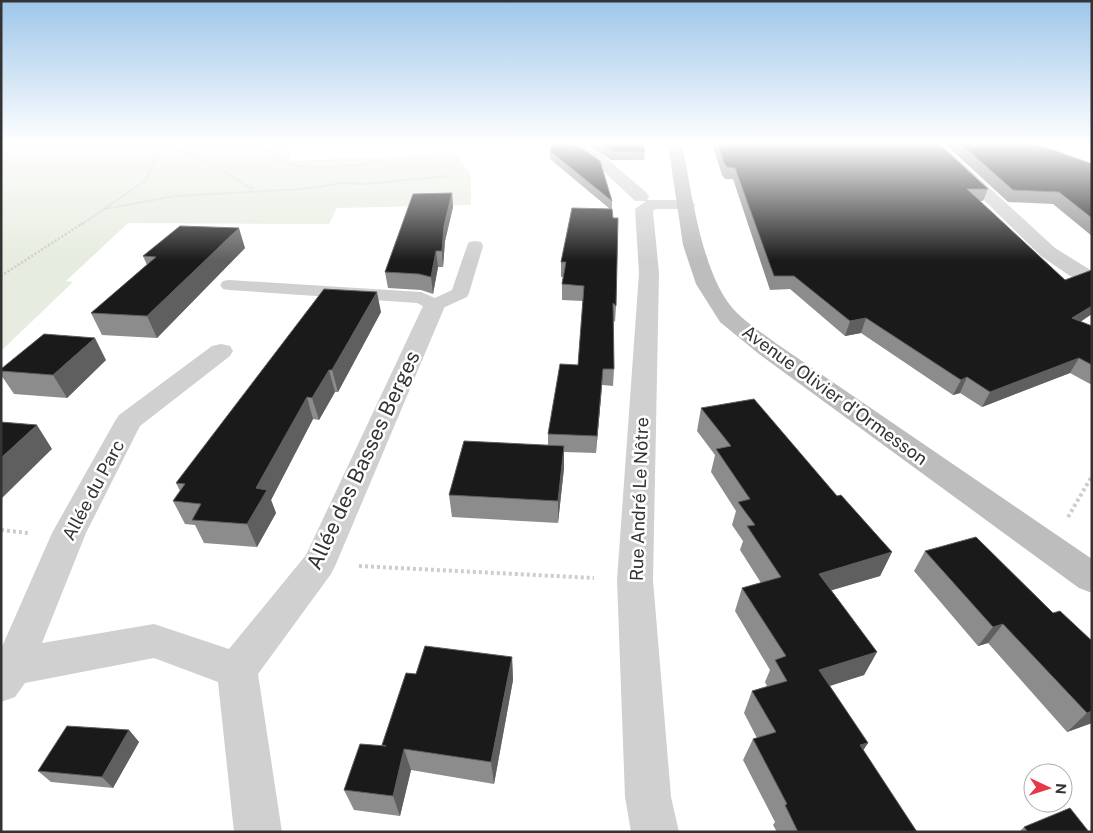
<svg xmlns="http://www.w3.org/2000/svg" width="1093" height="833" viewBox="0 0 1093 833" font-family="'Public Sans',sans-serif">
	<style>
		.green { fill: #e6ecdf }
		.lines { fill: none; stroke-linecap: round; stroke-linejoin: round }
		.path-far2 { stroke: #cdcdcd; stroke-width: 2; stroke-dasharray: 1 1; stroke-linecap: butt }
		.path-far1 { stroke: #cdcdcd; stroke-width: 2.5; stroke-dasharray: 2 2; stroke-linecap: butt }
		.path { stroke: #cdcdcd; stroke-width: 4; stroke-dasharray: 3 3; stroke-linecap: butt }
		.service { fill: #d0d0d0; fill-rule: evenodd }
		.minor { fill: #d0d0d0; fill-rule: evenodd }
		.secondary { fill: #bdbdbd; fill-rule: evenodd }
		.wall { fill: #8c8c8c }
		.shaded-wall { fill: #5f5f5f }
		.building { fill: #1a1a1a; stroke: #5f5f5f }
		.labels { text-anchor: middle; dominant-baseline: central; stroke-width: 5; stroke-linejoin: round; paint-order: stroke }
		.street-label { font-size: 18px; fill: #333; stroke: #fff }
		.near-street-label { font-size: 21px; fill: #333; stroke: #fff }
	</style>
	<rect width="100%" height="100%" fill="#fff"/>
	<path class="green" d="M1,144h287l2,17 166,-7 15,21v30l-134,3 -8,16 -201,-1 -62,58 7,1 -72,69z"/>
	<g class="lines">
		<path class="path-far2" d="M266,144c3,4 5,10 9,13 23,17 80,8 108,5
			M161,145l46,16 47,29
			M105,209l71,-13 126,-7 41,-6 22,1 83,-8
			M81,225l65,-45 15,-36"/>
		<path class="path-far1" d="M1,276l82,-53"/>
		<path class="path" d="M1068,517l24,-41
			M1,530l27,3
			M359,566l235,12"/>
		<path class="service" d="M475,241l6,1 2,4 -14,47 -2,4 -33,15 -17,-9 -188,-13 -6,-1 -3,-4 3,-4 6,-1 192,12 14,6 17,-8 15,-44 2,-4z"/>
		<path class="minor" d="M565,144h17l24,14 41,35 2,4 -2,3h39l6,1 3,4 -3,4h-36l-3,2 6,62 -6,307 18,217 8,35h-48l-6,-35 -8,-217 22,-307 -4,-64 11,-8h-11l-39,-37z
			M927,144h15l113,104 37,23v13l-22,-8 -29,-20z
			M434,299l8,2 3,5 -109,258 -5,10 -73,100 24,158h-48l-16,-150 -64,-24 -129,25 -10,14 -14,5v-53l51,-116 63,-112 4,-6 93,-69 9,-2 9,2 3,5 -3,5 -90,70 -54,107 -44,110 112,-19 75,25 77,-94 117,-249 3,-5z"/>
		<path class="secondary" d="M668,144h14c10,48 20,135 55,169 12,12 27,21 40,31l315,215v34l-13,-5 -320,-234 -39,-32 -24,-38 -13,-39z"/>
	</g>
	<path class="wall" d="M586,144h57l2,8 -1,8h-33z
		M712,144h227l49,45 -5,12h-3l100,121 12,4v59l-22,-12 -88,34 -22,-14 -7,2 -92,-62 -16,3 -55,-47 -20,1 -37,-111h-8l-3,-4z
		M945,144h91l56,20v72l-39,-32 -45,-2z
		M550,151l62,50v8l4,97 -1,16 -2,-2 1,49 -1,17 -11,-1 -6,68 -32,-1v16l-6,55 -106,-6 -3,-22 99,-50v-11l30,-69 5,-64 -21,-1v-16l1,-7h-2v-15l49,-53 -60,-50z
		M452,193l1,14 -8,34 -2,26h-5l-5,27 -12,-4 -33,-2 -3,-16z
		M245,248l-88,90 -55,-3 -11,-22 56,-48 -4,-9z
		M381,312l-43,80h-3l-16,28 -6,-1 -42,81 5,13 -19,34 -53,-4 -9,-18 -10,-1 -12,-23 7,-10 -4,-8z
		M106,360l-39,38 -53,-4 -13,-19v-6z
		M701,408l136,88 55,56 -12,24 -49,14 46,62 -13,23 -35,11 39,57 -5,7 54,82h-140l-4,-7 2,-3 -32,-62 10,-21 4,-1 -13,-25 8,-22 15,-5 -2,-4 5,-12 -35,-59 7,-23 19,-5 -21,-33 3,-9 -11,-16 4,-14 -25,-39 4,-17 -18,-24z
		M925,551l128,62 39,110 -25,9 -79,-89 -10,3 -64,-75z
		M512,657l1,23 -19,104 -83,-14 -11,46 -46,-6 -10,-20 38,-45z
		M129,730l10,12 -26,46 -62,-6 -13,-11z
		M1024,827l65,5h-70z"/>
	<path class="shaded-wall" d="M452,193l1,14 -8,34 -2,26 -1,-16 2,-25z
		M239,228l6,20 -88,90 -10,-22z
		M436,251l2,16 -5,27 -2,-17z
		M377,292l4,20 -43,80 -6,-22z
		M1092,306v8l-28,19 8,-15z
		M866,318l-5,15 -16,3 5,-15z
		M95,338l11,22 -39,38 -14,-23z
		M1079,358l-9,15 -88,34 8,-15z
		M603,369l-1,16 -6,68 1,-17z
		M329,370l6,22 -16,28 -7,-22z
		M967,377l-7,16 -7,2 8,-15z
		M307,397l6,22 -42,81 5,13 -19,34 -10,-23 9,-36z
		M37,425l15,24 -51,50v-41z
		M564,446v22l-6,55v-22z
		M892,552l-12,24 -71,21 10,-23z
		M1003,624l-15,19 -10,3 15,-19z
		M877,652l-13,23 -56,18 11,-23z
		M512,657l1,23 -19,104 -3,-22z
		M1092,711v12l-25,9 20,-19z
		M129,730l10,12 -26,46 -11,-11z
		M868,743l-14,21 6,-19z
		M404,749l7,21 -11,46 -7,-20z"/>
	<path class="building" d="M552,144h23l25,17 12,40 -62,-50z
		M600,144h43l2,8 -33,-1z
		M718,144h221l49,45h-21l98,91 27,-10v36l-20,12 20,8v39l-13,-7 -89,34 -23,-15 -6,3 -95,-62 -16,3 -56,-45h-20l-39,-108 -8,-1 -3,-4z
		M961,144h75l56,20v54l-33,-26 -46,-2z
		M452,193l-8,33 -2,25h-6l-5,26 -12,-3 -34,-2 28,-78z
		M572,208l40,1 1,9h5l-2,88 -3,-3 1,66h-11l-6,67 -49,-2 12,-70 18,1 6,-79 -22,-2 4,-22h-5z
		M180,226l59,2 -92,88 -56,-3 65,-56 -13,-1z
		M324,289l53,3 -45,78h-3l-17,28 -5,-1 -51,91 11,2 -20,34 -55,-4 9,-16 -28,-3 12,-17 -9,-1z
		M44,334l51,4 -42,37 -52,-4v-2z
		M754,399l83,97 4,-1 51,57 -73,22 58,78 -58,18 49,73 -8,2 57,87h-119l-13,-27 2,-1 -34,-65 23,-7 -24,-41 35,-10 -12,-21 11,-4 -44,-68 39,-11 -34,-51 8,-1 -17,-23 12,-3 -34,-50 15,-3 -30,-38z
		M1,422l36,3 -36,33z
		M464,441l100,5 -6,55 -109,-6z
		M976,537l77,76 7,-2 32,30v70l-5,2 -84,-89 -10,3 -68,-76z
		M425,646l87,11 -21,105 -87,-13 -11,47 -49,-6 16,-46 26,2 -4,-1 24,-72 10,1z
		M67,726l62,4 -27,47 -64,-6z
		M1070,808l19,24h-61l-4,-5z"/>
	<linearGradient id="sky" x2="0" y2="1"><stop stop-color="#9ec6ea"/><stop offset="0.55" stop-color="#fff"/><stop offset="1" stop-color="#fff" stop-opacity="0"/></linearGradient>
	<rect width="1093" height="261" fill="url(#sky)"/>
	<g class="labels">
		<g class="street-label">
			<text transform="translate(835 395) rotate(36)">Avenue Olivier d'Ormesson</text>
			<text transform="translate(93 490) rotate(-62)">Allée du Parc</text>
			<text transform="translate(639 499) rotate(-88)">Rue André Le Nôtre</text>
		</g>
		<g class="near-street-label">
			<text transform="translate(363 460) rotate(-65)">Allée des Basses Berges</text>
		</g>
	</g>
	<rect width="1093" height="833" fill="none" stroke="#333333" stroke-width="5"/>
	<g transform="translate(1048 788) rotate(94)"><circle r="24" fill="#ffffff" stroke="#adadad"/>
	<path d="M0-4L9 19L0 12L-9 19Z" fill="#e63946"/>
	<text y="-8" font-size="14" font-weight="bold" text-anchor="middle" fill="#333333">N</text>
	</g>
</svg>
